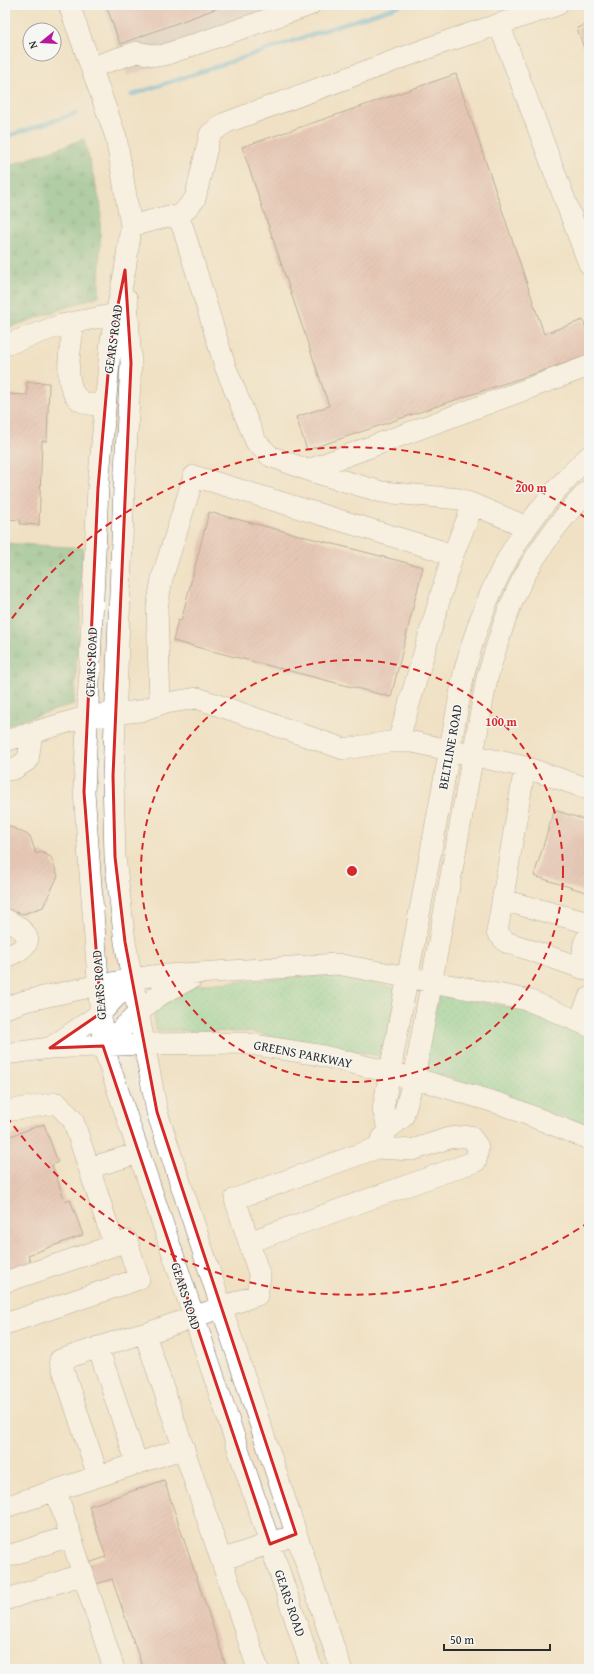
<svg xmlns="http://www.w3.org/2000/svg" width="594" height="1674" viewBox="0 0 594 1674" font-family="'Gentium Book Plus',serif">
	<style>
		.industrial { fill: #cfc0bb }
		.forest { fill: url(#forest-firs); stroke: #486f54 }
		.park { fill: url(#park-dots); stroke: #537e60 }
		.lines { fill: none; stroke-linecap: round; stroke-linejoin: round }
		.stream { stroke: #5ab2d7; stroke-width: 4 }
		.building { fill: url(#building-hatch) }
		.minor-casing { stroke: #706b61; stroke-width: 22 }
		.minor { stroke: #fff; stroke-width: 21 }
		.marked { fill: none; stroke: #d62828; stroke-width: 3; stroke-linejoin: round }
		.ring { fill: none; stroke: #d62828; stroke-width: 2; stroke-dasharray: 7 5 }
		.labels { text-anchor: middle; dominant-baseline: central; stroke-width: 3; stroke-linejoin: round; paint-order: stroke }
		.street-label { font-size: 13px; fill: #2b2b2b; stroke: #f6f6f2 }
		.centre { fill: #d62828; stroke: #f6f6f2; stroke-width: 2 }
		.ring-label { font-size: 12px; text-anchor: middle; font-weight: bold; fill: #d62828; stroke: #f6f6f2; stroke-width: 3; stroke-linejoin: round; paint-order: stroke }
	</style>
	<defs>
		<pattern id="forest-firs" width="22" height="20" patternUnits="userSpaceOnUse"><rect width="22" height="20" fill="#64b37e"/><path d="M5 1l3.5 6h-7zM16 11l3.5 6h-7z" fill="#539267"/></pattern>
		<pattern id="park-dots" width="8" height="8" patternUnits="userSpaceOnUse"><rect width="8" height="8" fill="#7bd195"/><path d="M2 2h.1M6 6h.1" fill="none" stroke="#65aa7a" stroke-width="1.8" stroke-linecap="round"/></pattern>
		<pattern id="building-hatch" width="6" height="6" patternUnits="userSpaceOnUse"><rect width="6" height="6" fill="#dba8a5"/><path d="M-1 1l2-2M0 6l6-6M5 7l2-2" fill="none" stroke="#b28987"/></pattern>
	</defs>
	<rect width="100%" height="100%" fill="#f6f6f2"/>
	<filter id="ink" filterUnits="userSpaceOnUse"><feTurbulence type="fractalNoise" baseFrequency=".025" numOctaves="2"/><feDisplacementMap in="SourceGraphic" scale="8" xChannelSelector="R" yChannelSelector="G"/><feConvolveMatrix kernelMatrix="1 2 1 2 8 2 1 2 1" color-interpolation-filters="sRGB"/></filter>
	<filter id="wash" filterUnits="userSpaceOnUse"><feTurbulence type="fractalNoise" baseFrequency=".012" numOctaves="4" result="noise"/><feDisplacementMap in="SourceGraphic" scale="16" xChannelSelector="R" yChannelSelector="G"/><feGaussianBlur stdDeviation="0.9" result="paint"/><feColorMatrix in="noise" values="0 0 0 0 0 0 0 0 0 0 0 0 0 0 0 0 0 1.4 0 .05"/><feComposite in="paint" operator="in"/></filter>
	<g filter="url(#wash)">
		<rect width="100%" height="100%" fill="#f0e1c4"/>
		<path class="industrial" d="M103,5h236l-212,71z"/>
		<path class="forest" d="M84,139l17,67 -2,90 -94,33v-162z
			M5,543l79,5 -10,156 -69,22z"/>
		<path class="park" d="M337,974l61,15 -12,68 -137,-25 -93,-2 -3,-22 39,-23z
			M439,995l87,15 63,28v88l-166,-57z"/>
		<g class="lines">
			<path class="stream" d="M131,95l270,-90
				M5,137l72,-24"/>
		</g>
		<g id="blocks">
			<path class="building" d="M106,5h120l-106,39z
				M589,24v38l-12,-34z
				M456,74l88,260 39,-14 6,18v17l-282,95 -11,-33 33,-11 -87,-259z
				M27,382l22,1 -2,58h-5l-3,84 -19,-1v-4l-15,-1v-125l22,1z
				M209,512l214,55 -32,130 -218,-56 5,-21 3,1z
				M554,810l35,11v72l-55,-17z
				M5,824l25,12 6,18 5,-2 10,5 7,19 -15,31 -20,7 -6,-2 -9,3 -3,-2z
				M44,1124l14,38 -6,3 13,36 5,-2 13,36 -55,20 4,12 -27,9v-138z
				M164,1480l63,189h-84l-31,-90 -19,6 -7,-21 20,-7 -17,-51z"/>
		</g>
	</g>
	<g filter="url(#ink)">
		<use href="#blocks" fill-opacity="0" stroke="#706b61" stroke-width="1"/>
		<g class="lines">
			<defs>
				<path id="minor" d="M69,5l47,132 15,89 -6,44 -14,70 -13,148 -14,304 19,254 209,623
					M499,24l90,240
					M92,67l45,-15 21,4 6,-1 146,-50
					M178,218l17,-19 15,-65 15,-11 220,-81 112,-37
					M131,226l38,-10 9,2 5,10 42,138 31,76 14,14 43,16 69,20 78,7 67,28
					M127,299l4,64 -7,125 -11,288 2,81 10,85 32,170 184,557
					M74,322c-2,21 -15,68 9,80 7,3 15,3 22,5
					M5,345l56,-20 55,-11
					M308,470l281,-104
					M452,557l21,-52
					M5,741l83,-25 52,-5 20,-7
					M398,742l54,-185 -14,-7 -244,-74 -32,102 -5,30 3,96 37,-6 147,51 45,-7h24l112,25 64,22
					M525,767l-28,165 9,10 82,28
					M5,770l9,-1 14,-9 3,-20 -2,-6
					M502,900l87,23
					M5,919c27,14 33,26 0,38
					M589,935c-9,11 -7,24 0,35
					M5,1008l20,-7 74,-16 52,-9 186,-12 191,36 61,26
					M579,1021l10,-23
					M103,1046l53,-49 37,-20
					M50,1048l51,-35 31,-34
					M5,1054l45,-6 94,-4 98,-1 77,12 95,23 90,27 85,34
					M5,1111l52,-8 16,17 16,48 50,-15
					M388,1129l-5,-20 81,-436c23,-90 57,-153 125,-217
					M89,1168l25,77
					M249,1242l227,-81 2,-14 -8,-11 -21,2 -37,12 -35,-2
					M5,1282l122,-41 12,38 -134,45
					M145,1334l112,-39 3,-18 -25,-78 142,-51 11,-19 15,-12 11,-39 73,-400c8,-26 15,-53 26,-78 15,-37 47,-82 76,-110
					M98,1347l39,117
					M98,1476l-38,-116 79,-26h6l113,335
					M56,1491l58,178
					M5,1507l179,-59
					M5,1557l65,-21
					M221,1560l62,-21
					M5,1600l78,-26"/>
			</defs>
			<use href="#minor" class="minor-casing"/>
			<use href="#minor" class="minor"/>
		</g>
	</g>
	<path d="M0 0H594V1674H0ZM125,270l6,93 -18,413 2,81 10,85 32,170 139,422 -26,10 -167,-498 -53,2 51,-35 -17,-221 14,-304 13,-148z" fill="#f0e1c4" fill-opacity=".55" fill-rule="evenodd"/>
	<path class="marked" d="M125,270l6,93 -18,413 2,81 10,85 32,170 139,422 -26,10 -167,-498 -53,2 51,-35 -17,-221 14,-304 13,-148z"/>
	<g class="ring">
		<circle cx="352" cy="871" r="211"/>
		<path d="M589 1222A423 423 0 0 1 5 1114M5 628A423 423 0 0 1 589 520"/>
	</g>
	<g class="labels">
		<g class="street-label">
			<text transform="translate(113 339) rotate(-82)">GEARS ROAD</text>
			<text transform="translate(91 662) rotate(-88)">GEARS ROAD</text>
			<text transform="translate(450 747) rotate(-80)">BELTLINE ROAD</text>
			<text transform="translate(99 985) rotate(-94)">GEARS ROAD</text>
			<text transform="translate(303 1054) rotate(11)">GREENS PARKWAY</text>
			<text transform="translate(186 1296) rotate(72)">GEARS ROAD</text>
			<text transform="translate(290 1603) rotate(71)">GEARS ROAD</text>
		</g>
	</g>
	<circle cx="352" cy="871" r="6" class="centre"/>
	<g class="ring-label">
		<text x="531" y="492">200 m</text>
		<text x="501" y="726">100 m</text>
	</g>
	<rect width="594" height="1674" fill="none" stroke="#f6f6f2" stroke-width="20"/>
	<g transform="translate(42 42) rotate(252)"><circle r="19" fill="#f6f6f2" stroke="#a5a5a2"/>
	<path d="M0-3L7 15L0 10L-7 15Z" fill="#b5179e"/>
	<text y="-6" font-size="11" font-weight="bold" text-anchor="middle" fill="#2b2b2b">N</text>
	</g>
	<path d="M444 1644v6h106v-6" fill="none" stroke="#2b2b2b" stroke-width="2"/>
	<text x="450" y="1644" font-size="12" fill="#2b2b2b" stroke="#f6f6f2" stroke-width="3" paint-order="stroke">50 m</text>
</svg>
